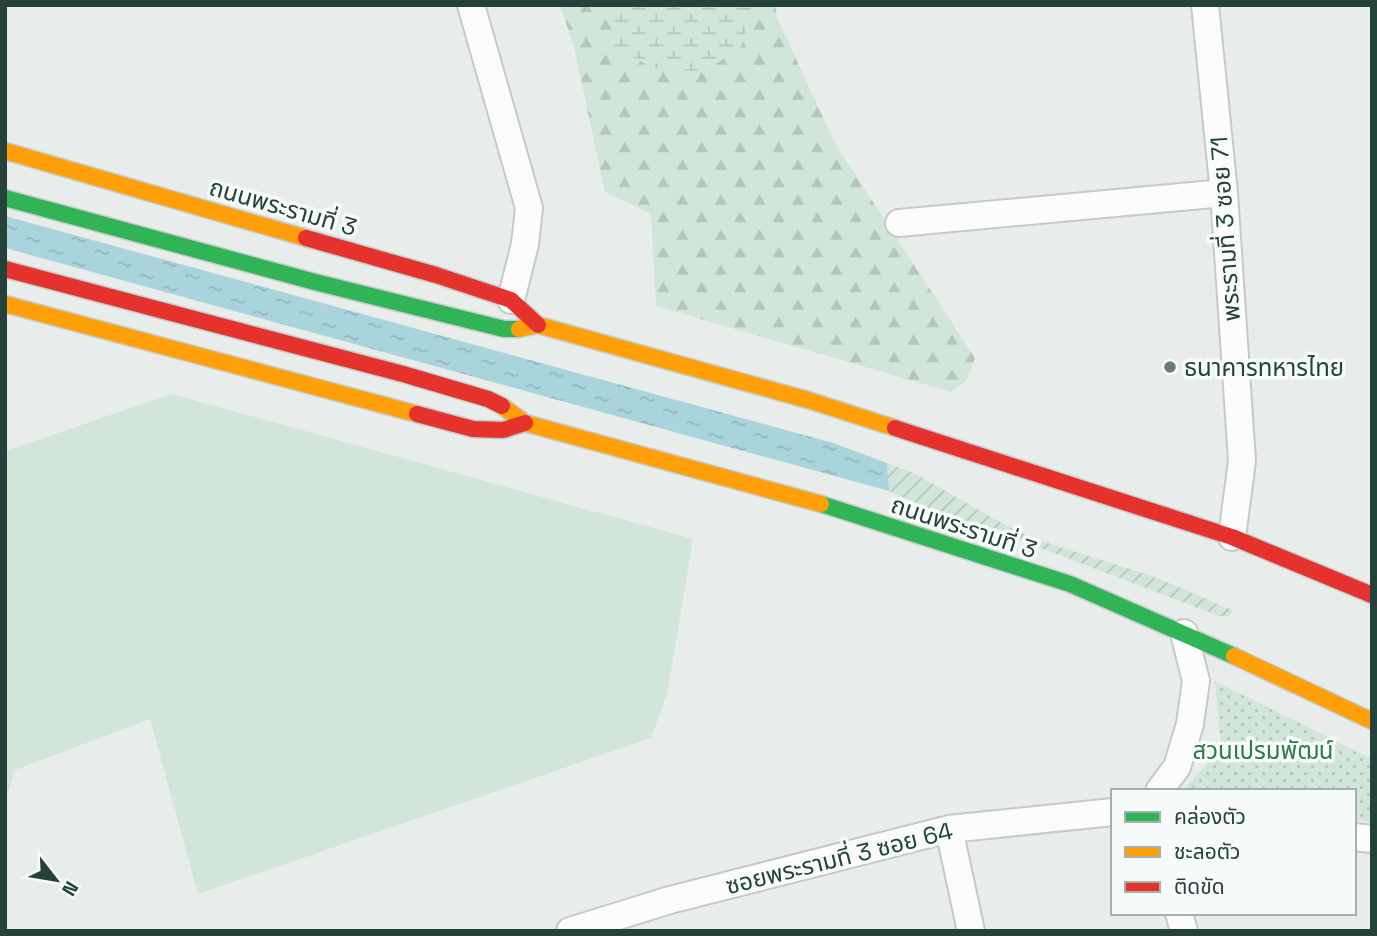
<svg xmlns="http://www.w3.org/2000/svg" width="1377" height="936" viewBox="0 0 1377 936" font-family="'Space Grotesk','Noto Sans Thai',sans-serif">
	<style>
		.grass { fill: #d1e6d8 }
		.forest { fill: url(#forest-firs) }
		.wetland { fill: url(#wetland-marsh) }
		.park { fill: url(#park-dots) }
		.garden { fill: url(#garden-furrows) }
		.water { fill: url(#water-ripples) }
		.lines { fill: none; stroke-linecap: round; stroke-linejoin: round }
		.street-casing { stroke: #c5cac8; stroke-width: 30 }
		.fast-casing { stroke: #c3ccc9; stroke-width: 19 }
		.slow-casing { stroke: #c3ccc9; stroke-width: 19 }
		.jam-casing { stroke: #c3ccc9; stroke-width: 19 }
		.street { stroke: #fcfcfc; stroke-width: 26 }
		.fast { stroke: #30b455; stroke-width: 16 }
		.slow { stroke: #ff9f0a; stroke-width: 16 }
		.jam { stroke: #e5322d; stroke-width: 16 }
		.poi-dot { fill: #697e78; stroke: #f7fbf9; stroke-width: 2.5 }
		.labels { text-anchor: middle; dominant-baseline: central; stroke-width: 7; stroke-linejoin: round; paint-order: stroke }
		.street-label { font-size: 24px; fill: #24423a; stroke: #f7fbf9 }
		.poi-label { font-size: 24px; fill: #24423a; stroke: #f7fbf9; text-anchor: start }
		.park-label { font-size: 24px; fill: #2d7a4b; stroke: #f7fbf9 }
	</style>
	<defs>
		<pattern id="forest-firs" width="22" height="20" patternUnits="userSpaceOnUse" patternTransform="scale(1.75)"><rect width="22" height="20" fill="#d1e6d8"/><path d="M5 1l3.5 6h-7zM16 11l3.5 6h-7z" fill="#b3c6ba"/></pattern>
		<pattern id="wetland-marsh" width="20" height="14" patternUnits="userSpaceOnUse" patternTransform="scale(1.75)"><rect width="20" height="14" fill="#d1e6d8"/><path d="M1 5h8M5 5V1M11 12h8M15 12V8" fill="none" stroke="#b3c6ba"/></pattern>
		<pattern id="park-dots" width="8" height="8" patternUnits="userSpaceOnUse" patternTransform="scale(1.75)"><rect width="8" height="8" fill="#d1e6d8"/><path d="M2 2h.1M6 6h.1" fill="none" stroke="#b3c6ba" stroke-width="1.8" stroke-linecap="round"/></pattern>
		<pattern id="garden-furrows" width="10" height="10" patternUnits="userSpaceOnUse" patternTransform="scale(1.75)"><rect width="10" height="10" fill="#d1e6d8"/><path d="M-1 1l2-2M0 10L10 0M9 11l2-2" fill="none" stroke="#b3c6ba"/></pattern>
		<pattern id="water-ripples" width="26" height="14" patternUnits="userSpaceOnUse" patternTransform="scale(1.75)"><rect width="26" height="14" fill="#a9d4db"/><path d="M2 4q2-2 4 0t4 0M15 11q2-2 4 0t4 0" fill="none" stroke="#91b7bd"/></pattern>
	</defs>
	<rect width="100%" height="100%" fill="#e8edeb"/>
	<path class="grass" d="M172,394l521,145 -26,155 -16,44 -453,156 -48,-175 -135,51 -10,32v-351z"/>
	<path class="forest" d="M560,5h215l3,15 58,125 139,213 -9,23 -15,11 -295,-86 -5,-92 -46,-22 -31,-145z"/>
	<path class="wetland" d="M614,5h139v5l-12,37 -37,25 -52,-4 -40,-23z"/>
	<path class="park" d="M1215,681l157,78v63l-18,-2v-29h-161l-7,-4 35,-38z"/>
	<path class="garden" d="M887,463l29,11 80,46 36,18 123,39 77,33 -3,6h-10l-228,-87 -66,-22 -36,-16z"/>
	<path class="water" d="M5,216l828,227 54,20 2,28 -884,-243z"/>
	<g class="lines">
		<defs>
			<path id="street" d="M471,5l58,203 -4,36 -14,56
				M1205,5l19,188 18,268 -10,76
				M899,223l325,-30
				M1159,791l18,-24 13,-43 6,-43 -12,-48
				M949,829l22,102
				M1354,837l18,2
				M1179,913l5,18
				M570,931l100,-31 279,-71 164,-17"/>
			<path id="fast" d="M5,198l310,84 189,47h15
				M821,504l249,80 164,72"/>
			<path id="slow" d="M5,151l301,87
				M5,304l412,110
				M519,329l19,-4 270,75 87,28
				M502,406l23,17 296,81
				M1234,656l138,65"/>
			<path id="jam" d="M306,238l130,37 75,25 27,25
				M5,269l398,105 85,25 14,7
				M417,414l56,15 30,1 22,-7
				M895,428l337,109 140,58"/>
		</defs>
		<use href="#street" class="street-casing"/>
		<use href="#fast" class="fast-casing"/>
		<use href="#slow" class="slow-casing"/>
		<use href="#jam" class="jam-casing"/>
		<use href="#street" class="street"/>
		<use href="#fast" class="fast"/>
		<use href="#slow" class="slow"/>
		<use href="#jam" class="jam"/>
	</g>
	<circle class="poi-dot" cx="1170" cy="367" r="7"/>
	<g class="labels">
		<g class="street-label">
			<text transform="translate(283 207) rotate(16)">ถนนพระรามที่ 3</text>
			<text transform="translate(1225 229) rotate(-94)">พระรามที่ 3 ซอย 71</text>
			<text transform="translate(964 527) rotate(18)">ถนนพระรามที่ 3</text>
			<text transform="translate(839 858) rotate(-14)">ซอยพระรามที่ 3 ซอย 64</text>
		</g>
		<g class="poi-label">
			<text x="1184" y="367">ธนาคารทหารไทย</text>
		</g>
		<g class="park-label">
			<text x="1263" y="750">สวนเปรมพัฒน์</text>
		</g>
	</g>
	<rect width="1377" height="936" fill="none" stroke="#24423a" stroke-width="14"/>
	<rect x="1111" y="789" width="245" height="126" fill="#f7fbf9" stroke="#a3b1ad" stroke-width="2"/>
	<rect x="1125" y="812" width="35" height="10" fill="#30b455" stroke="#a3b1ad" stroke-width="2"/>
	<text x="1174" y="824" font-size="21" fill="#24423a">คล่องตัว</text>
	<rect x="1125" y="847" width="35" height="10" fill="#ff9f0a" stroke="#a3b1ad" stroke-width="2"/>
	<text x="1174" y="859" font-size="21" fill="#24423a">ชะลอตัว</text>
	<rect x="1125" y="882" width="35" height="10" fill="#e5322d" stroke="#a3b1ad" stroke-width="2"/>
	<text x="1174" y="894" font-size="21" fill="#24423a">ติดขัด</text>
	<g transform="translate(56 880) rotate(121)" stroke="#f7fbf9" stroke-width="5" paint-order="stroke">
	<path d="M0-5L12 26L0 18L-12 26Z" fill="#24423a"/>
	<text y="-10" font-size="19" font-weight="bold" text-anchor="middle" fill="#24423a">N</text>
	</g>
</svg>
